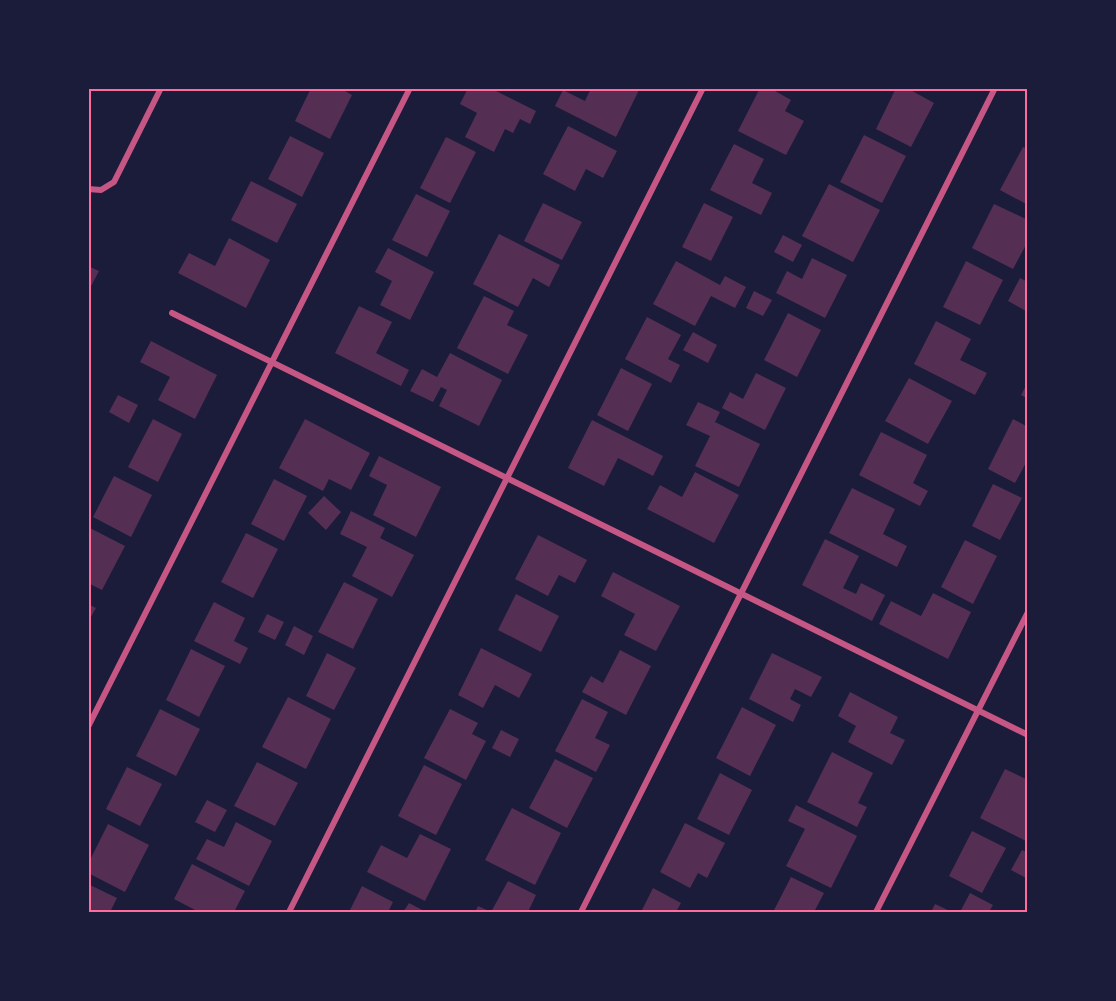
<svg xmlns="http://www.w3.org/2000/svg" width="1116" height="1001" viewBox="0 0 1116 1001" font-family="Inter,sans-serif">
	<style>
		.building { fill: #542f53 }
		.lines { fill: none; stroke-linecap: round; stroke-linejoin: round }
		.minor { stroke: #c65784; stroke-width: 6 }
		.neatline { fill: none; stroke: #ff6b9d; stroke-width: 2 }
	</style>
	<rect width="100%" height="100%" fill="#1b1b3a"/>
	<path class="building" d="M311,88h29l12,7 -22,44 -35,-18z
		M468,88h22l46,23 -6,13 -10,-5 -7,14 -8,-4 -11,23 -29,-15 12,-24 -17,-9z
		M591,88h45l3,2 -23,47 -61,-31 8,-16 22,11z
		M760,88h10l21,12 -6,11 19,10 -18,34 -48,-24z
		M896,88h11l27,15 -23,44 -35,-18z
		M568,126l49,25 -14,27 -17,-9 -11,22 -32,-17z
		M864,135l42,21 -24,47 -42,-21z
		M290,136l34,17 -22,44 -34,-18z
		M446,137l30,15 -26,51 -30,-15z
		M734,144l30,15 -12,24 20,10 -11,22 -51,-25z
		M1023,147l5,2v56l-28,-15z
		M251,181l46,23 -20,39 -46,-23z
		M829,184l51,26 -27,52 -51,-26z
		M416,194l34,17 -23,46 -35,-17z
		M543,203l39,19 -20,38 -38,-19z
		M704,203l29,14 -22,44 -29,-14z
		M994,204l34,16v21l-15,28 -41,-21z
		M499,234l61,31 -11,22 -16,-9 -15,29 -45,-23z
		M783,235l19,10 -9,17 -19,-10z
		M229,238l41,22 -24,48 -68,-35 11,-20 26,13z
		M388,248l46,24 -24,48 -30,-15 12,-24 -17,-9z
		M812,258l35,17 -22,43 -49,-25 11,-22 15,8z
		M676,261l44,24 5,-9 21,11 -11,21 -24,-12 -16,30 -42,-22z
		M966,261l37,19 -23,45 -37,-18z
		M88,266l11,5 -11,21z
		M1020,278l8,4v25l-2,4 -18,-10z
		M754,291l18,9 -9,16 -17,-8z
		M484,296l30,15 -7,14 21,10 -20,39 -51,-26z
		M359,306l33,16 -16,31 33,17 -8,16 -66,-33z
		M788,313l33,17 -24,47 -33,-17z
		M647,317l34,18 -13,24 12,6 -9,18 -46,-24z
		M936,321l35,18 -11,21 27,13 -12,22 -61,-31z
		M693,332l24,13 -9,18 -25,-13z
		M151,341l66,34 -22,44 -37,-19 12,-23 -30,-15z
		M450,353l52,27 -23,46 -40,-20 8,-16 -6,-3 -8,15 -23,-11 12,-22 15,8z
		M621,368l31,16 -24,47 -31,-16z
		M756,373l30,15 -21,42 -43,-22 8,-16 13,7z
		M909,378l43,23 -24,43 -43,-23z
		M1028,382v17l-7,-4z
		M118,395l20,10 -9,18 -20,-11z
		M698,402l22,10 -5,10 45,22 -21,43 -44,-21 15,-30 -24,-11z
		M153,419l29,15 -24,48 -30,-15z
		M305,419l65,34 -19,37 -22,-11 -6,12 -44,-23z
		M1013,419l15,8v32l-13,24 -27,-14z
		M592,420l71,36 -10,20 -35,-18 -14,28 -36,-18z
		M881,432l46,23 -14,28 15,8 -8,15 -61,-31z
		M379,456l62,31 -25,50 -43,-22 14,-30 -18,-9z
		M695,472l44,23 -25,48 -67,-34 13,-24 22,12z
		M114,476l38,19 -21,42 -38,-20z
		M274,479l33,17 -23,45 -33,-17z
		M993,484l29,14 -22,42 -28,-14z
		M852,488l43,21 -12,25 24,12 -10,21 -68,-34z
		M324,496l17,16 -15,18 -18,-17z
		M351,511l34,17 -5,10 34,17 -22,42 -40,-21 15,-29 -27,-13z
		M88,527l37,19 -23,44 -14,-7z
		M246,533l32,16 -25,49 -32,-16z
		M538,535l49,25 -12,23 -16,-8 -11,21 -33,-17z
		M825,539l34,17 -16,32 13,6 5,-11 24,12 -13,26 -70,-36z
		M965,540l32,16 -24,48 -32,-17z
		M613,572l67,34 -24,45 -32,-16 11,-21 -34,-18z
		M344,582l34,17 -25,50 -35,-17z
		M933,593l38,19 -23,47 -69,-35 12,-23 30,15z
		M516,594l43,22 -18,36 -43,-22z
		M214,602l31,16 -11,23 14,7 -8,16 -46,-23z
		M88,604l8,4 -8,14z
		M267,614l17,8 -9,18 -17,-8z
		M294,626l19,10 -9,19 -19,-10z
		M481,648l51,26 -13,24 -24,-13 -12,23 -25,-13z
		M191,649l34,17 -26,51 -33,-17z
		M620,650l31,16 -25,49 -44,-23 9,-16 12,7z
		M327,653l29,15 -22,42 -28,-14z
		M772,653l50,24 -11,20 -16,-8 -5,10 11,6 -8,17 -44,-23z
		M850,692l48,25 -8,16 15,7 -13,25 -44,-23 8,-16 -18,-10z
		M288,697l43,22 -25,50 -44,-22z
		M582,699l26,13 -13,26 15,7 -14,27 -41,-21z
		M742,707l34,18 -26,51 -34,-18z
		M160,709l40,20 -24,47 -40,-20z
		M450,709l28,14 -6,11 14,7 -20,39 -42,-22z
		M501,730l18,9 -9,18 -18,-9z
		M832,752l41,21 -15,30 9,4 -10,20 -50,-25z
		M555,759l38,19 -26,50 -38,-20z
		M257,762l41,21 -23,43 -41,-20z
		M424,765l38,19 -26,51 -38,-19z
		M127,767l35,17 -22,42 -34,-17z
		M1005,769l23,11v62l-48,-24z
		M720,773l32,17 -23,45 -32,-16z
		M207,800l20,10 -12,22 -20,-10z
		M796,805l61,31 -26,52 -45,-22 19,-37 -17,-8z
		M512,808l49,25 -26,52 -50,-25z
		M236,822l36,19 -23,45 -53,-27 11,-20 17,8z
		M685,823l40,20 -18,35 -9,-5 -8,15 -30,-16z
		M108,824l41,21 -24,47 -37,-19v-9z
		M972,831l34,17 -24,45 -33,-17z
		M420,834l31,15 -26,52 -58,-29 14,-27 26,13z
		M1022,850l6,3v26l-17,-9z
		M192,864l53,27 -11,21h-38l1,-1 -23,-12z
		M791,877l33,16 -10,19h-41z
		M508,881l28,14 -8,17h-37z
		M88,884l29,14 -7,14h-22z
		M362,886l31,16 -5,10h-39z
		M653,888l28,15 -5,9h-35z
		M970,893l23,12 -4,7h-29z
		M409,903l17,9h-23z
		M935,904l17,8h-21z
		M478,906l13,6h-16z"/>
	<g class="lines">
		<path class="minor" d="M88,189l13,1 13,-8 47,-94
			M172,313l856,422
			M88,727l322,-639
			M289,912l414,-824
			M581,912l414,-824
			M876,912l152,-300"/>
	</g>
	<rect width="1116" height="1001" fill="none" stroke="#1b1b3a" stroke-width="180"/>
	<rect x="90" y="90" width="936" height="821" class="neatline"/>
</svg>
